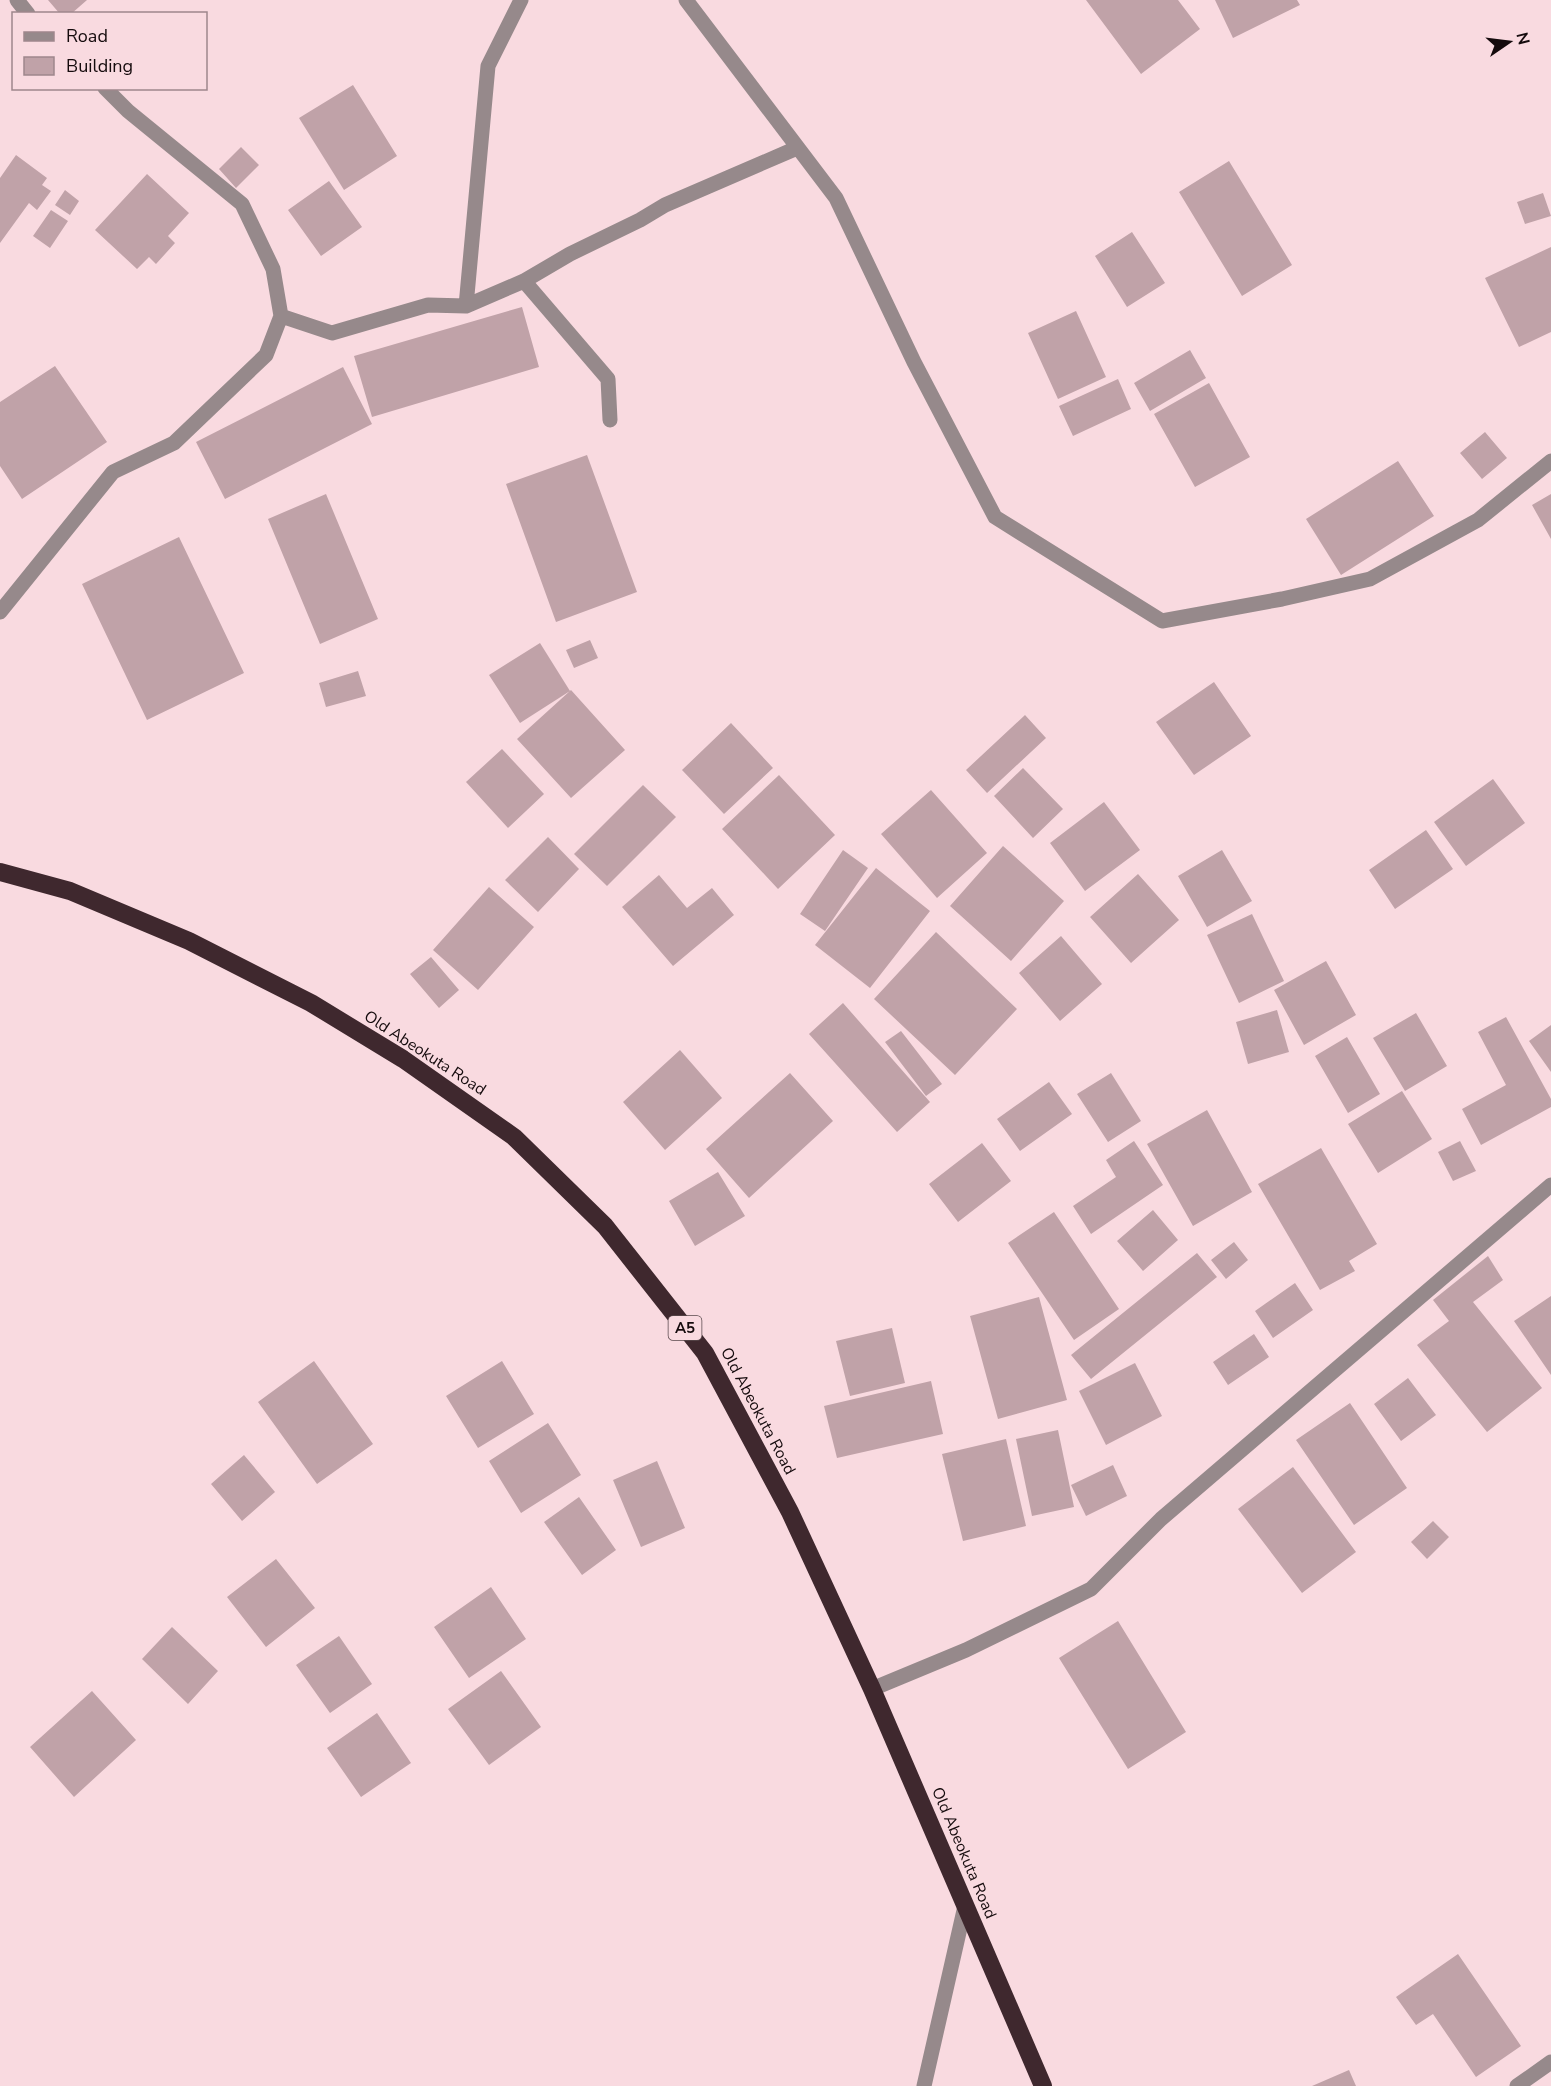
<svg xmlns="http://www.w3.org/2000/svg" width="1551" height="2086" viewBox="0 0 1551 2086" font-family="'Nunito Sans',sans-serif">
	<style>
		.building { fill: #c0a2a8 }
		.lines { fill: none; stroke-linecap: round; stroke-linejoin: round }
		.street { stroke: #96898b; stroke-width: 15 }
		.highway { stroke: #3f282e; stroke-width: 18 }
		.labels { text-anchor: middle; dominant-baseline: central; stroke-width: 5; stroke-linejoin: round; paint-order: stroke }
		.shield { fill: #f9dae0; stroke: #59494c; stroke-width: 1.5 }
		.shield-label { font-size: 15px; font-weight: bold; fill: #150b0d }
		.street-label { font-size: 16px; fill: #150b0d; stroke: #f9dae0 }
	</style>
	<rect width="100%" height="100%" fill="#f9dae0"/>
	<path class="building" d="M48,0h39l-16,14h-11z
		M1086,0h92l22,29 -59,45z
		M1215,0h82l3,5 -67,33z
		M353,85l44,71 -53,34 -45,-72z
		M241,147l18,18 -23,23 -17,-19z
		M16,155l31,23 -5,7 9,6 -14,19 -8,-7 -29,40v-65z
		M1229,161l63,104 -50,31 -63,-104z
		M147,174l42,39 -21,23 7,7 -19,21 -7,-7 -12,12 -42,-39z
		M329,181l33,46 -41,29 -33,-46z
		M65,190l14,11 -9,14 -15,-10z
		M1543,193l8,23 -26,8 -8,-22z
		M51,210l17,11 -18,27 -17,-12z
		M1132,232l33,51 -38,24 -32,-51z
		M1551,247v85l-32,15 -34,-69z
		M522,307l17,60 -167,50 -18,-61z
		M1076,311l30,66 -48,22 -30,-66z
		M1190,350l16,28 -56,33 -16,-28z
		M55,366l52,76 -85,57 -22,-33v-64z
		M343,367l29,57 -147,75 -29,-57z
		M1118,379l13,30 -58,27 -14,-30z
		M1209,383l41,74 -55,30 -41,-73z
		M1485,432l22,26 -25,21 -22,-26z
		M587,455l50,137 -81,30 -50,-138z
		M1398,461l36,55 -93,59 -35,-56z
		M326,494l52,125 -58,25 -52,-125z
		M1551,494v45l-19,-34z
		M179,537l65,136 -97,47 -65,-136z
		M590,640l8,18 -24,10 -8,-18z
		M540,643l30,48 -50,32 -31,-48z
		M358,671l8,25 -40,11 -7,-24z
		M1214,682l37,54 -57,39 -38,-53z
		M571,690l54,60 -54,48 -54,-59z
		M1025,715l21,23 -59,55 -21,-23z
		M731,723l42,45 -49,46 -42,-44z
		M502,749l42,45 -36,34 -42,-46z
		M1023,768l40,41 -30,29 -39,-42z
		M779,775l56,60 -57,54 -56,-60z
		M1493,779l32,44 -59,43 -32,-44z
		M643,785l33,32 -69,69 -33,-32z
		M931,790l56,63 -50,45 -56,-64z
		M1104,802l36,48 -55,41 -35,-48z
		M1426,830l27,39 -58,40 -26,-39z
		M548,837l31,32 -41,43 -33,-32z
		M1003,846l61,55 -53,60 -61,-55z
		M843,850l25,18 -43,63 -25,-17z
		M1222,850l30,51 -45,26 -29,-51z
		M876,868l54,43 -60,77 -55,-43z
		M1138,874l41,46 -48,43 -41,-46z
		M659,875l28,33 25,-20 22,27 -61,51 -51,-59z
		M489,887l45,40 -56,63 -45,-40z
		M1252,914l32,67 -45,22 -32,-68z
		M936,932l81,77 -62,66 -81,-76z
		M1061,936l41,48 -42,37 -41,-48z
		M431,957l28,33 -20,18 -29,-34z
		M1326,961l30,54 -52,30 -30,-55z
		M843,1003l87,99 -33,30 -88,-98z
		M1277,1010l12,42 -41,12 -12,-42z
		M1416,1013l31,53 -42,25 -32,-53z
		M1506,1017l45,82v8l-70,38 -19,-36 44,-24 -28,-53z
		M1551,1025v47l-22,-31z
		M901,1031l41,53 -16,12 -41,-54z
		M1347,1037l33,57 -32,19 -33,-57z
		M680,1050l42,48 -57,52 -42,-48z
		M790,1073l43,48 -84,77 -43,-49z
		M1111,1073l30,48 -33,21 -31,-48z
		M1049,1082l23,32 -52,37 -23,-32z
		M1402,1091l30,48 -54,34 -30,-49z
		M1207,1110l45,82 -59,34 -46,-82z
		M1134,1141l29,44 -72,49 -18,-28 43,-29 -10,-17z
		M1460,1141l16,30 -23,10 -15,-29z
		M982,1143l29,38 -53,41 -29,-38z
		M1321,1148l56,96 -28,17 6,10 -35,19 -62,-106z
		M718,1172l27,44 -50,30 -26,-45z
		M1153,1210l25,30 -35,31 -26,-30z
		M1054,1212l65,97 -45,31 -66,-97z
		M1234,1242l14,18 -22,19 -15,-19z
		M1197,1253l20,24 -126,102 -20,-24z
		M1488,1256l15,24 -30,22 69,86 -55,44 -70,-87 32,-24 -16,-21z
		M1295,1283l18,27 -40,28 -18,-27z
		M1551,1296v79l-37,-54z
		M1039,1297l28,103 -69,19 -28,-103z
		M892,1328l13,55 -55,13 -14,-55z
		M1254,1334l15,23 -41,28 -15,-23z
		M314,1361l59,83 -56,40 -59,-82z
		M502,1361l32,53 -56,34 -32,-52z
		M1135,1363l27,53 -56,29 -27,-54z
		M1408,1378l28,37 -35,26 -27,-37z
		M931,1381l12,53 -106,24 -13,-52z
		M1350,1403l57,85 -53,37 -58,-85z
		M548,1423l33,52 -60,38 -32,-52z
		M1058,1430l16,77 -42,9 -16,-77z
		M1006,1439l20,87 -63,15 -21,-87z
		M244,1455l31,37 -33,29 -31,-37z
		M657,1461l28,67 -44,19 -28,-67z
		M1113,1465l14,31 -41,20 -15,-31z
		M1293,1467l63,85 -54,41 -64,-84z
		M579,1497l37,53 -34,25 -38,-53z
		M1433,1521l16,16 -22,22 -16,-17z
		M276,1559l39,49 -49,39 -39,-50z
		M491,1587l35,52 -57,39 -35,-51z
		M1118,1621l68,111 -58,37 -69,-111z
		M172,1627l46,44 -30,33 -46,-45z
		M339,1636l33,48 -42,29 -34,-48z
		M501,1671l40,56 -52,38 -41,-56z
		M92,1691l44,49 -62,57 -44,-50z
		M377,1713l34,50 -50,34 -34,-49z
		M1458,1954l63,92 -45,31 -43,-63 -17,11 -20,-28z
		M1349,2070l7,16h-44z"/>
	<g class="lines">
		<path class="street" d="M17,0l11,14
			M686,0l150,198 78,164 81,155 167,104 120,-22 88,-20 108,-59 73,-59
			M524,281l84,98 2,41
			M466,306l22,-240 33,-66
			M281,316l51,17 96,-28 38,1 58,-25 46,-27 70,-34 25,-15 132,-57
			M0,612l113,-140 61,-29 92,-88 15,-39 -8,-47 -31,-65 -114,-93 -23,-23
			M872,1689l94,-39 125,-61 70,-70 390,-334
			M924,2086l41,-180
			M1517,2086l34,-24"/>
		<path class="highway" d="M0,872l70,19 119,50 122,62 92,56 111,78 91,89 100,127 85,159 82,177 171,397"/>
	</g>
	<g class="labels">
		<rect class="shield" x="668.5" y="1316" width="33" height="24" rx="4.5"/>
		<g class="shield-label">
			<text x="685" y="1328">A5</text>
		</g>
		<g class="street-label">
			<text transform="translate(425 1053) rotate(33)">Old Abeokuta Road</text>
			<text transform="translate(758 1411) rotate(62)">Old Abeokuta Road</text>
			<text transform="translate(964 1853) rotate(67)">Old Abeokuta Road</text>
		</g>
	</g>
	<rect x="12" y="12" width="195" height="78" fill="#f9dae0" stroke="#9e878c" stroke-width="1.5"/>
	<rect x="24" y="32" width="30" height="9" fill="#96898b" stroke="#9e878c" stroke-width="1.5"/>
	<text x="66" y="42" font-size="18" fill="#150b0d">Road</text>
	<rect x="24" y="57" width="30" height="18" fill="#c0a2a8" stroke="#9e878c" stroke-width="1.5"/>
	<text x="66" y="72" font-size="18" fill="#150b0d">Building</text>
	<g transform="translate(1509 42) rotate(76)" stroke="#f9dae0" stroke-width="4.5" paint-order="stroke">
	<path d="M0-4.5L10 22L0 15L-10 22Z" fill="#150b0d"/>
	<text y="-9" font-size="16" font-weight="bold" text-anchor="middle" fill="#150b0d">N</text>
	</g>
</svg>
